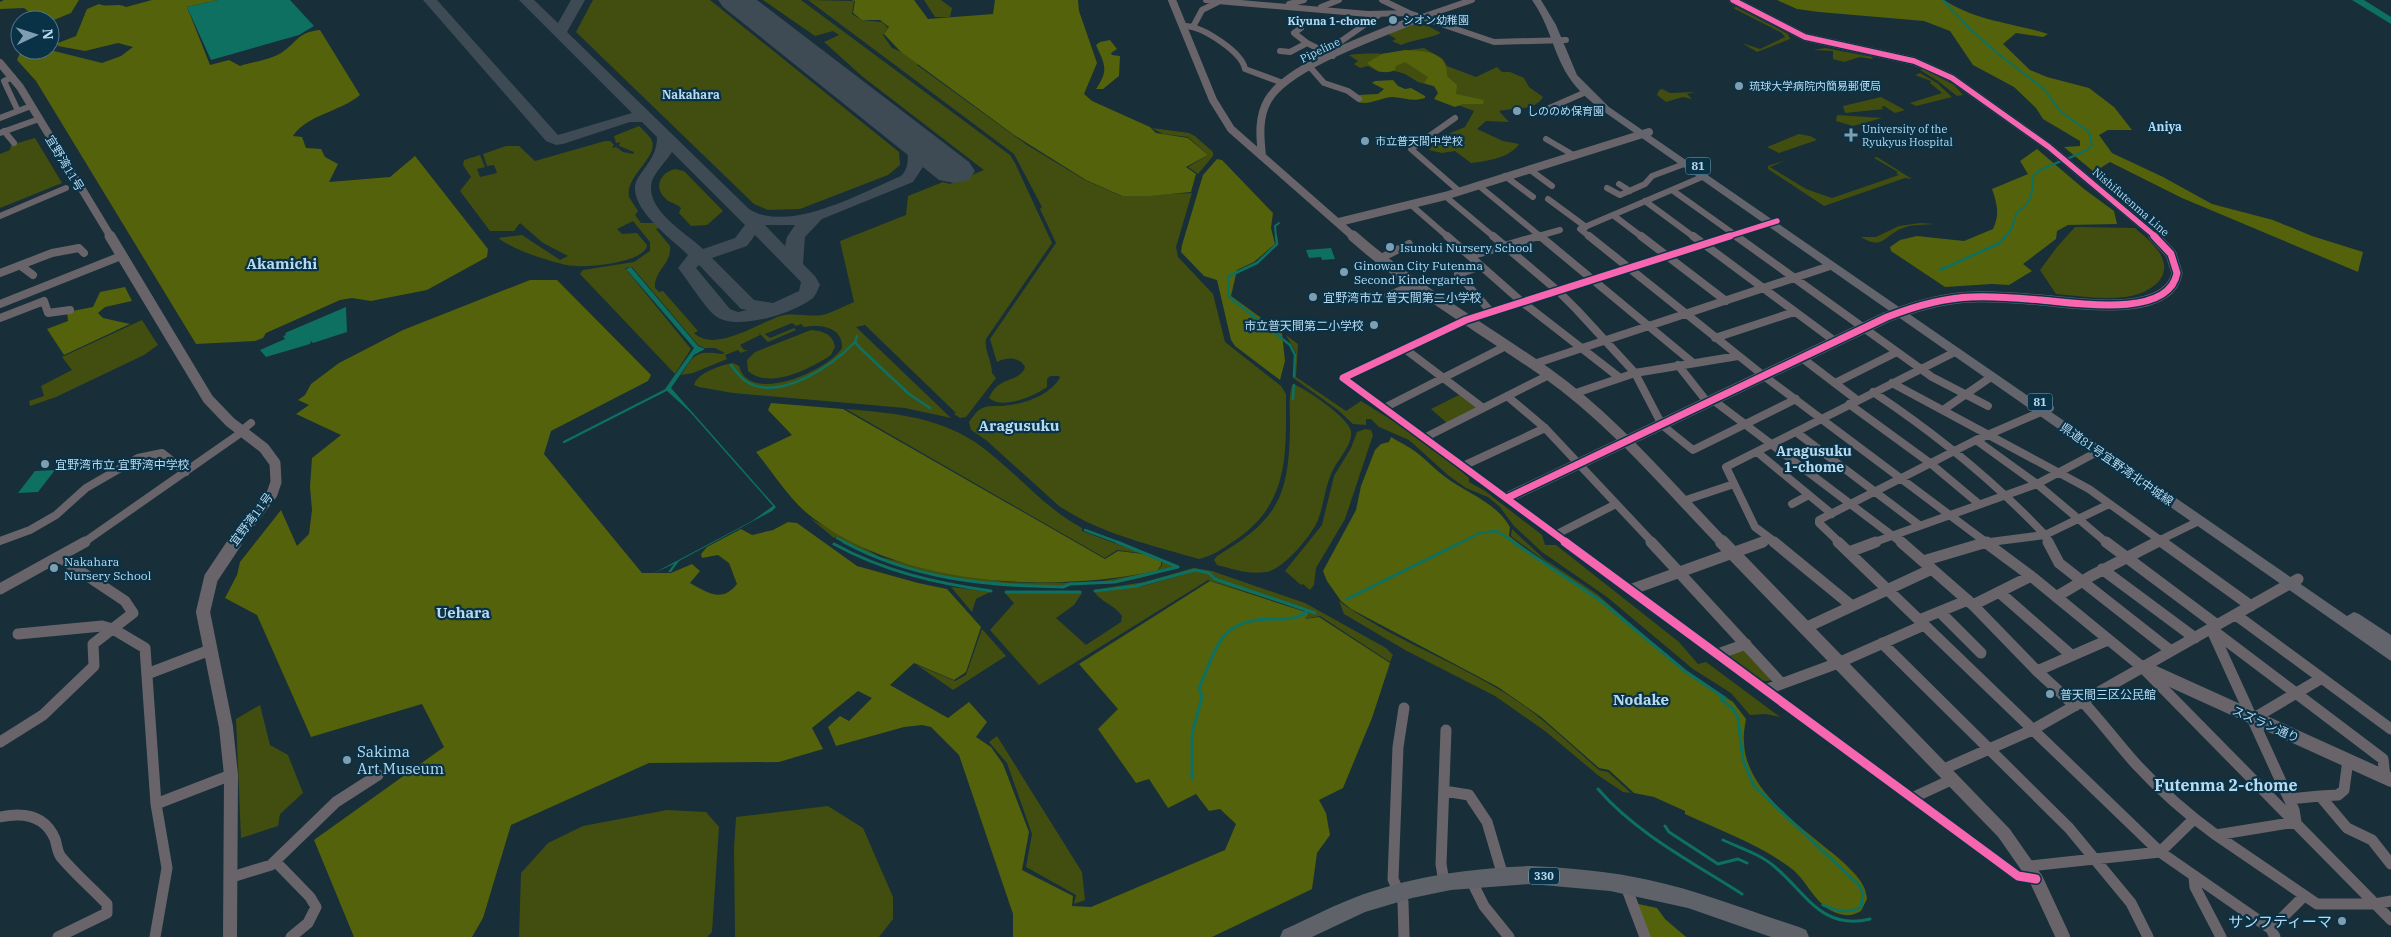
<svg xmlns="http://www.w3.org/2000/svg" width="2391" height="937" viewBox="0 0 2391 937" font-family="'IBM Plex Serif','Noto Sans JP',serif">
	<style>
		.green { fill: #424e0f }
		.forest { fill: #54620b }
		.water { fill: #0d7061 }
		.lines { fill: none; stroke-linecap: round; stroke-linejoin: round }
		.stream-far2 { stroke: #0d7061; stroke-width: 2 }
		.stream-far1 { stroke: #0d7061; stroke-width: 2.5 }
		.stream { stroke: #0d7061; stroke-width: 3 }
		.river { fill: #0d7061; fill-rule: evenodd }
		.taxiway { fill: #3e4a54; fill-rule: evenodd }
		.runway { fill: #3e4a54; fill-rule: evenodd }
		.minor-far2 { stroke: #68646a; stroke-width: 6 }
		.minor-far1 { stroke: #68646a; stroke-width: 8 }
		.minor { stroke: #68646a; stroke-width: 11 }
		.tertiary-far2 { stroke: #68646a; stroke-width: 8 }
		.tertiary-far1 { stroke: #68646a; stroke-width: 11 }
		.tertiary { stroke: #68646a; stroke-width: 14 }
		.primary { fill: #63646c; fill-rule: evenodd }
		.trunk { fill: #60626a; fill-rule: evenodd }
		.cycleway-far2-casing { stroke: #0a3247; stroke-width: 8 }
		.cycleway-far1-casing { stroke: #0a3247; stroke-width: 10 }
		.cycleway-casing { stroke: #0a3247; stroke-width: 12 }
		.cycleway-far2 { stroke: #f766af; stroke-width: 5.5 }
		.cycleway-far1 { stroke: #f766af; stroke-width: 7 }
		.cycleway { stroke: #f766af; stroke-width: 9 }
		.poi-dot { fill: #809eb1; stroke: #0a3247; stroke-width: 2 }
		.labels { text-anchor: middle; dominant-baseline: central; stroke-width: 4.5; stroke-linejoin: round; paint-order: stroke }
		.far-poi-label { font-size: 11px; fill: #b8daf1; stroke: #0a3247; text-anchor: start }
		.far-neighbourhood-label { font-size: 11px; font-weight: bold; fill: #b8daf1; stroke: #0a3247 }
		.far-street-label { font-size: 11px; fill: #b8daf1; stroke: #0a3247 }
		.shield { fill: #0a3247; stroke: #84a8be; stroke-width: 1 }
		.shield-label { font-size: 11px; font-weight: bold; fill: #b8daf1 }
		.far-quarter-label { font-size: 12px; font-weight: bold; fill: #b8daf1; stroke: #0a3247 }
		.street-label { font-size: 12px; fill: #b8daf1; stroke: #0a3247 }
		.poi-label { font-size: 12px; fill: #b8daf1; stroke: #0a3247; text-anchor: start }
		.neighbourhood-label { font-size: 14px; font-weight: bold; fill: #b8daf1; stroke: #0a3247 }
		.quarter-label { font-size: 15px; font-weight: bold; fill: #b8daf1; stroke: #0a3247 }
		.near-poi-label { font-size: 15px; fill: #b8daf1; stroke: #0a3247; text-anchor: start }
		.near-neighbourhood-label { font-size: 16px; font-weight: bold; fill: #b8daf1; stroke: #0a3247 }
	</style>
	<rect width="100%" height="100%" fill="#182e39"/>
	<path class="green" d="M593,0h117l189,152 1,13 -12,10 -88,34 -32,1 -14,-6 -178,-172z
		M763,0h38l209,155 5,8 37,80 -66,96c-2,11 6,22 6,34l4,5 -30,39 -6,1 -6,-4 2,-1 -91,-88 -9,2 95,91 -46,-10 -172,-15 -34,-6 -5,-2c3,-12 27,-20 39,-22l6,3c10,40 90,4 103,-18 1,-21 -21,-24 -38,-21l-3,-3 -5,2 -4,-3 -27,11 5,4 24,-10 2,2 -28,12 -10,-10 2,3 -20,10 4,5h4l-7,3 -3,-3 -13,5 2,4 -34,14 -12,2c11,-16 12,-24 33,-22 5,0 6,2 11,0l-10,-5h-11l-6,-3 -66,-78 -7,1 66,81 -16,25 -95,-100 3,-4 51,-8 16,-11v-9l-17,-21 -16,8 5,5 15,-1 10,12c-1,18 -66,24 -80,20 -20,-4 -53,-15 -69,-27l24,-3 38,25 8,-4 -25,-13 -23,-20 -6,8h-24l-30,-40 11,-14 -8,-12 1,-5 16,-5 5,12 -8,2 3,8 17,-4 -3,-8 -7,1 -4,-12 23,-8h13l16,15 70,-20h5l4,4 -2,3 4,-1 7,5 10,2 1,-2 -15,-6 1,-4 -4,1 -2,-7 25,-10c4,4 11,10 13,15 6,17 -27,35 -23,56l9,14 -3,4 6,8h14l4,5 -3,1 14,17c2,18 -16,24 -15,42l4,4 4,-1 35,40 -4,2c21,20 63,-9 86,-17 13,-4 28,1 42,-1 10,-2 22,-9 32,-13l-14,-61 66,-26 2,-19 35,-14 7,2 34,-14 -121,-93 -39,-35 15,-7 -6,-4 -18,5z
		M808,0l46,1 -2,13 10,6 20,2 6,6 -5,7 9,13 31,13 -6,4 110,80 58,35 36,16 71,-3 -16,54 2,10 35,37 12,48 56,44 5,8c0,59 4,108 -49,145 -12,8 -24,17 -38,20 -48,-14 -98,-25 -140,-53l-73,-66 -15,-10 -2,-8c3,-4 6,-9 10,-12 6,-5 16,-4 23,-4 21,-2 46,-9 58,-28l-1,-2h-9l-3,3v8c-12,9 -45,23 -58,11 10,-22 25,-14 35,-28l1,-3c-6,-11 -19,-10 -28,-5l-7,-23 66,-96 -16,-34 2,-2 -28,-53z
		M924,0h17l11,8 -2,9h-15z
		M1736,7l52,27 2,5 -33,13 -15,-9 18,6 25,-12 -3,-4 -49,-25z
		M1413,24l15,2 13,7c-12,6 -27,6 -40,12l-9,-4 4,-2 -8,-5z
		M1424,48l19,11 4,7 29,11 21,-10 5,5h8l14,6 5,9 14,10c-8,14 -30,11 -44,14l10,11 -23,-1 -9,8 26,12 16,3c-9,14 -32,17 -48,19l-16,-12 -13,2 -13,-3 9,-12 27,-11 9,-16 -19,-7 -19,-17 -18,-5 -13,-8 -10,-3 -16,1 -11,-6 -8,2 -6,-4 4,-3 -9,-6c5,-1 29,-2 32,-1z
		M1825,48l48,9 -1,2 -12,-2 -16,5 -11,-3v-8l-20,-1z
		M1923,69l31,16 9,10 -6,1 -19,-15 -18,-11z
		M1920,73l17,10 15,14 -36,9 -6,-3 32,-10 -12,-10 1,-2 -16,-6z
		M1662,89l8,4 25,-1 -8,2 5,5 -9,-2 -17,5 -9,-7 2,-5z
		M1881,97l24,13 -10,3 -11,-7 -3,1 3,2 -39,4 -2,-7z
		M1837,115l45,3 -29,8 -17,-5z
		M1152,128l37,5 6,3 18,16v4l-15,18 -10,-7 20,-12 -20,-18 -25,-3z
		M1799,134l11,2 7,4 -38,13 -12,-6z
		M35,138l27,45 -62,25v-54l10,-4 1,-5z
		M1877,157l35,22 -7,-1 -81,28 -56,-37v-3l18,-6 -16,7 36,22 26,9 67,-23 -3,-2 2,-1 -24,-14z
		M675,169l9,2 39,40 -16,14 -16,1 -12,-13 2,-5c-5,-5 -12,-5 -16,-10 -12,-11 -4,-26 10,-29z
		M1920,223l15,1c-11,1 -22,0 -32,4 -19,7 -20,23 -42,9h15l23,-11z
		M2075,227l60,1c8,7 18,15 24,24 17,26 -11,42 -33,45 -23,3 -47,-1 -70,-3l-16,-24 17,-23z
		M142,320l16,25 -14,10 -88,42 -26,9 -1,-5 15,-5 -3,-10 31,-16 -10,-13z
		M811,330c12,1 22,4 24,17l-4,8c-21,14 -62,35 -83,16l-1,-11 8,-8z
		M1286,335l12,9 -2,33 50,34 15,-10 37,23 62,46 9,8v4l16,9 57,44 3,10h11l123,97 19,22 8,-2 74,55 -14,-3 -16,1 -19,-22 -38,-24 -86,-72 -65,-45 -28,-26 -14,-19 -12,-10 -22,-9 -17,-12 -40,-36 -30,-13 -8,-8h-5v6l-13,-1 -15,-14 -46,-33 3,-1 1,-23z
		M1293,384c12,4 56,34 58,47 2,14 -14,29 -19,41 -7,15 -8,32 -14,48 -6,15 -35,50 -52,52 -17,3 -33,-3 -49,-7l-3,-5 3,-4c62,-37 72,-60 73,-131 0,-12 -2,-32 3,-41z
		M1459,395l16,11v3l-28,14 -16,-14z
		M846,409c45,4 89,7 129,33 38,26 66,64 107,86v3l59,22 -24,-3 -12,8z
		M1365,429l6,1 2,5 -28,84 -29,49 -2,17 -4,5 -7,-6 -2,1 -16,-14 37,-46 12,-49 17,-28 6,-16z
		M810,518l70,39 75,18 51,7 28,1 64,-1 59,-11 5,-6v-4l14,6c-18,7 -70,22 -88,15 -9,0 -17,2 -26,4 -12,2 -26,0 -38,0 -65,-3 -132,-15 -188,-49l-2,1z
		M1512,529l32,30 53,35 42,37c-41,-34 -86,-63 -128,-95z
		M1193,568l19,3 93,32 81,45 7,7 -3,7 -70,-46 -15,3 5,-7 6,1 -100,-35 -7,-6 -14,-3 -59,16 -37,4 46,-7z
		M1200,570l8,3 7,6 92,32 -99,-31 -169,105 -49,-55 24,-27 -9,-10h77l-8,12 -18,13 30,27 35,-23 1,-6c-7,-11 -23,-15 -27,-24l48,-6z
		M951,587l39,5 -14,7 -4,13z
		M1339,601c48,35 105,56 156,86 39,22 71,54 104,83l9,2 23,21 -8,-1 -24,-16 -54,-45 -50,-35 -90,-46 -61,-36z
		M982,629l24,27 -53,34 -36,-25 38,16 11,-6z
		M1741,649l8,3 25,27c-17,8 -32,-11 -45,-21v-5z
		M260,705l10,40 18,10 15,38 -23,21 -2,12 -37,12 -5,-119z
		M997,736l85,136 3,28 -11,4 2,-9 -50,-28 6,-33 -25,-71 -18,-21z
		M828,806l35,22 30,69v22l-14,18h-144l-1,-89 2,-31z
		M667,810l39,2 13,15 -7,105 -5,5h-188l2,-64 27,-30 35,-17z"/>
	<path class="forest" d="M4,0h75l-8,13 -17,7c-8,-5 -15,-4 -24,-1l-1,-7 -5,-4 -24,1v-7z
		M152,0h66l-31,7 23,58 19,-5 11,6c12,-4 30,-6 41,-13 16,-10 16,-21 39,-23l40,65c-20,17 -52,19 -67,41l9,1 4,11 15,1 4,8 13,7 -9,18 61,-5 25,-21 73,93 -1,8 -60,33 -56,11 -19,-3 -12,2 -74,33 -3,5 -8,3 -59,3 -160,-263 -19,-21 3,-7 10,-3h20l52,13 19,-7 12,-9 -15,-4 -33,8 -27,-5v-3l18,-7 11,-27 12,-5c10,4 18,-2 27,3z
		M851,0h63l14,19 65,-5 2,-14h83l1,11 18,52 -13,31 8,7 58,26 6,6 32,5 20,17 -22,12 10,7 -5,18 -42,4h-27l-36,-16 -72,-45 -114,-84 -16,-17 5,-7 -9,-7h-18l-9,-7 2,-12z
		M1777,0h167c32,21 69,23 104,34l-5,3 -27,-4 -13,11 27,26 17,7 42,11 25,19 18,23h-24l-9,5 13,18 51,24 49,27 61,16 39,16 51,16 -5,20 -176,-74 -72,-36 -16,10 -30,-25 16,-1v-5l-37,-22 -7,-11 -22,-21 -41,-22 -23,-34 -26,-10 -105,-9 -22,-3z
		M1110,40l7,9 -6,4 1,2 8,1 -1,20 -16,13h-7c13,-19 9,-24 0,-44l4,-3z
		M1405,50c19,1 43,1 42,26l10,9 -1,9 28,6 -1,4h-20l-8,3 -21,-8 4,-6 -4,-7 -10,-3 4,-6 -23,-15 -9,4 -1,4c-12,5 -19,1 -28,-7l15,-9z
		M1393,80l5,6 7,3 6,-1 14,8v2c-12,4 -20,0 -32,-1 -12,0 -23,9 -35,5v-7l20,-1 6,-5 -12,-6 3,-2z
		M2037,149l47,40 30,22 3,13 -49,1 -11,6 -1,8 -33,25 9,7 -23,14 -17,-1 -47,3 -54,-36 -1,-4 10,-7 17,-4 47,5 29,-12c7,-14 4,-26 -1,-40l36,-15 -8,-13z
		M1217,159l5,1 51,53 -2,15 4,16 -21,18 -17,8 -6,26 51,37 3,28 -5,19 -45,-34 -4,-6 -14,-60 -13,-4 -23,-24 1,-7 21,-70z
		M530,280h27l94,95 -3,6 -97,50 -7,23 98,119h29l21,-9 8,7 -10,12c18,10 32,20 47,1l-8,-21 -11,-8 -16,3 -1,-4 6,-7 34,-18 11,6 21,-5 15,-8 9,1 60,43 61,17 29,6 34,38 -15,45 -12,8 -40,-17 -24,22 58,33 21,-16 18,20 -11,15 15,10 12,17 26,68 -7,38 51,26 -1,10 19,1 134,-57 11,-26 -16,-15 -11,2 -13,-17 -28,14 -19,-29 -13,4 -38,-54 20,-20 -39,-45 131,-83 99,32 -4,6 14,-2 71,46 -18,55 -29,70 -24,12 7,13 4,22 -13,18 -5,36 -100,48h-199v-23l-54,-159 -28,-28 -9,-2 -18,2 -68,19 -8,-19 12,-11 9,5 23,-23 -14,-7 -46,37 11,21 -44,13 -130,1 -138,62 -28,93 -11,19h-118l-40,-97 130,-93 -22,-43 -111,33 -54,-122 -32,-17 12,-23 3,-13 41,-52 16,36 12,-12 3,-24 -2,-23 2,-29 29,-23 -45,-21 13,-9 -11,-5 7,-5 6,-11 28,-21 64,-33z
		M125,287l7,14 -27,6 -7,6 5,5 27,6 -66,31 -17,-26 21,-8 -1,-9 26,-5 7,-15z
		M771,403l72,6 262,150 13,-8 25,3 18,7v4l-4,6c-109,22 -252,16 -344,-53 -22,-16 -39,-44 -57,-66l36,-17 -24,-25z
		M1391,437c10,6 21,11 30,19 7,6 15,14 23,20 23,18 51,25 66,51l-1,9 43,33 48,30 84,71 49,32 13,17c-1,7 -3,15 -2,23 1,51 64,89 99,120 11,11 23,21 24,37l-6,12c-10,6 -19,5 -29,0 -18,-9 -25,-30 -40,-42 -31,-24 -71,-38 -107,-55v-3l-31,-14 -20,-4 -25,-23 -10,-2 -58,-51 -43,-30 -147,-78 -10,-8 -14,-20 -4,-10 33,-61 5,-24 14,-36 6,-6 8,-2z
		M1634,903l23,5 8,11 21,18h-38z"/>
	<path class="water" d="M218,0h72l24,26 -15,9 -88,25 -24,-53z
		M1331,248l4,11 -13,1 -1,-3 -12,1 -3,-8z
		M631,267l67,79 7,3 -11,6 -23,33 105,119 -4,4 -93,50 -8,11h-3l6,-8 -22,10 100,-53 21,-15 -83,-94 -25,-23 29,-41 -68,-79z
		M346,307l1,25 -34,11 -2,-2 -1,3 -44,13 -6,-7 25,-11 -2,-3 3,-1 -1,-2z
		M55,470l-17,22 -20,1 17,-22z"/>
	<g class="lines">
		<path class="stream-far2" d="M1943,0l27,29 27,24 47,36 16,22 29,21 3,13 -5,5 -20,9
			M1276,237l-1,-11 4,-3
			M2005,237l6,-7 6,-18c16,-9 15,-19 16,-36l7,-6 21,-9"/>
		<path class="stream-far1" d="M1276,236l1,8 -20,19 -28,13 -1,20 62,49 5,10 -1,21
			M1940,270l60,-27 6,-7
			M857,336l-2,6 5,6 49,46 21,14
			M731,365c5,6 9,13 16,17 33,20 86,-17 108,-40
			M1293,399l1,-14
			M564,442l102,-52
			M1085,530l35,13
			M837,538l9,5
			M1460,543l20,-10 17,-2 18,12"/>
		<path class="stream" d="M844,542c68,37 143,44 219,45l7,-3 45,-2 63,-15
			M1117,542l61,25
			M1513,542l88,59 84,70 40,27
			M834,544c49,27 101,39 157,47
			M1095,591l41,-5 59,-16 14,3 6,6 100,34
			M1006,592h74
			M1347,599l115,-57
			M1721,699l12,10 5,9 5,42 11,26 105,99 4,9 -2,13c-14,7 -25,4 -38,-2
			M1192,779v-45l10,-37 -3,-9c19,-42 20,-69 73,-69 15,0 24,1 36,-8
			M1598,789c39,45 94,73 144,105
			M1665,826l4,6 49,32 20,-5 9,4
			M1723,840c17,8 37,14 52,27 31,26 47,64 95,52"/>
		<path class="river" d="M2352,0h12l27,17v7z"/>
		<path class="taxiway" d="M423,0h14l121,135 74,-22 -113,-113h15l24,23 13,-23h14l-18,32 182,177c4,2 9,5 14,6 42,10 100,-23 138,-39 12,-12 3,-27 9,-38l6,-2 8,5 -1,26 -10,15 -91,37 -17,18 -2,27 12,12 5,9c-2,4 -4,10 -7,13 -18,15 -75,33 -96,19 -10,-6 -28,-35 -36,-45l-3,-4 10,-13c-15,-15 -66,-51 -50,-77 9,-14 19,-23 19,-41l-15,-15h-12l-67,22 -7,1 -10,-4zM672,152l73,73 -10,13 -32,11c-16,-16 -59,-39 -51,-68 3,-9 15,-21 20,-29zM765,225h30l-8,12 -2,9zM755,235l46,47 -2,9 -26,12 -19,-3 -42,-42 35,-12zM699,265l42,44 6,1 -9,2 -8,-3 -34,-41z"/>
		<path class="runway" d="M718,0h39l212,162 6,9 -6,9 -15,3 -15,-3 -216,-173z"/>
		<path class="minor-far2" d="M1206,0l162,14 41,-1
			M1382,0l27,13 85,29 72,-2
			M1289,4l15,-4
			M1321,7l18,-7
			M1422,17l50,-17
			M1194,25l8,-15 16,-8
			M1186,26c17,1 56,26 59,43l38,14
			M1301,28l-7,5 13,10
			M1280,51l10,1 17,-9 26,13 4,-12 43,-30
			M1310,67l14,16 24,8 11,8
			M13,77l-9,4 14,30
			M1547,109l39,-17
			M0,118l31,-12
			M1455,118l-44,31 48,42
			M4,131l10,12
			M0,133l39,-14
			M1546,139l29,17
			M1529,169l23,17
			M1505,176l28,21
			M1619,184l11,7
			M1478,185l63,52
			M1607,188l13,7 25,-11 7,-8 32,-12
			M1672,190l66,47
			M1445,196l49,41
			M1548,199l38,28
			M1645,201l49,36
			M1410,204l38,33
			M1613,215l29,22
			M0,216l66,-28
			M1535,237l25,-7
			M1590,237l-10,-8 122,-52
			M1726,237l51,-16"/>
		<path class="minor-far1" d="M1447,236l75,66 98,76
			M1493,236l65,55 19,19 58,63 27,52 31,25 103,-51
			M1540,236l152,126
			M1589,236l175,140 223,167
			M1641,236l85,65
			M1693,236l143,106
			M1736,236l196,141 56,29
			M1470,256l69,-20
			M1379,259l30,-15
			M21,266l12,9
			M1481,266l-23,8 33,38
			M0,273l52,-20 27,-5 5,5
			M1388,296l25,-11
			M0,304l121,-48
			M0,318l44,-17 4,12 22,-3
			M1715,338l79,-26
			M1405,349l78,59
			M1802,358l55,42
			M1534,364l296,-98
			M1678,365l30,38
			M1835,383l62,-31
			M1892,383l197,106 75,54
			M1873,392c63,42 120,88 172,143l4,8
			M1573,394l62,-21 103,-17
			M1507,396l38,32 108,115
			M1713,400l189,143
			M1849,404l81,59 49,41
			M1384,408l122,-62
			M1943,410l48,-33
			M241,431l10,-8
			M1796,432l123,93
			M1424,438l125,-63
			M1976,440l61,44 70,59
			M1757,452l75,62
			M1463,466l82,-38
			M1683,501l51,-17
			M1792,504l17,-9
			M1555,535l61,-31
			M1771,539l5,4
			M0,541l30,-11 26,-15 30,-27 52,-30 24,-5 24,19
			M83,543l159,-111
			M1567,543l-224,-165 123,-58 264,-84
			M1760,543l11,-4 -16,-12 -29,-60 229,-115
			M1840,543l-21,-20v-3l157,-80 74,-32
			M1872,543l165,-59 62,-33
			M1982,543l63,-8 64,-31
			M2154,543l45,-22"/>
		<path class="minor" d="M1565,542l453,334 18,3
			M1651,542l130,141
			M1774,542l78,64
			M1838,542l322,310 111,77 4,8
			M1901,542l72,63 64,66 38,35
			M1985,542l46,34 111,91 249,253
			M2048,542l11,21 112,88
			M2106,542l111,83
			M2162,542l89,64
			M1849,552l27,-10
			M1923,561l64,-19
			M2102,569l93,69
			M0,589l85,-47
			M1630,590l133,-48
			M1999,592l72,63
			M2056,597l35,-21 66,-34
			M1973,605l58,-29
			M1940,612l41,41
			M2236,615l155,114
			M1919,620l49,-20
			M1805,628l127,-59
			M2211,629l172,130 2,18
			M18,634l84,-8 11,3 32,19 11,156 11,64 -12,69
			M2214,635l80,175 2,12
			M1882,643l187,185 62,75 17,34
			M1718,654l28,-10
			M2037,671l71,-31
			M147,674l63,-24
			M1765,690l73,-27 86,-38
			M2082,701c19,20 35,42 53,62 24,26 52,51 81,72l80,-13
			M1404,708l-6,39 -5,132 10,23 1,35
			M2254,718l68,-40
			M0,742l43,-27 51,-49 -1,-22 40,-31 -8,-12 -66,-44
			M1944,769l88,-39 266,-151
			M1444,791l25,4 18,27 16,54
			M2320,796l18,-1 6,-5 4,-30
			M1912,798l41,-19
			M2289,799l31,-3 27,32 25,12 19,24
			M156,804l75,-29
			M0,817c23,-5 45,-2 55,22 2,6 2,13 6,18 14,17 31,31 46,47v9l-49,24
			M2216,835l101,69h58l16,-3
			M275,861l35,36 6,10 -8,16 -17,14
			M2029,866l131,-14 34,-33
			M232,877l39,-12 65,-63 42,-27
			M1470,878l14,28 25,31
			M2194,878l1,9 26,50
			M1444,882l-3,-18 5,-134
			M1625,884l20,53
			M2271,929l33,-33"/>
		<path class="tertiary-far2" d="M1172,0l41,100 18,29 123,108
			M1733,0l72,37 109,24 38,17 97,69 107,90
			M0,63l20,24 91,150
			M1262,156c-2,-19 -4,-39 6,-56 20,-35 115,-67 153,-83
			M1339,222l106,-26 204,-64"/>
		<path class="tertiary-far1" d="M110,236l98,163 22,23 34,26 11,15 1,19 -4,12 -38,49
			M1353,236c60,53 130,92 195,138 66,47 119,111 175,169
			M1507,498l380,-181c28,-11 55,-19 85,-20 23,-1 46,1 69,3 33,3 128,19 136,-27l-6,-19 -17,-18"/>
		<path class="tertiary" d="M1722,542l282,291 32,46 27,58
			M2142,667l249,113
			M230,937l1,-162 -5,-48 -23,-115 8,-34 24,-36"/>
		<path class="primary" d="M1532,0h9l15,25 21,50 32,32 738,509 7,-4 5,2 32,21v26l-788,-550c-15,-11 -29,-24 -38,-40 -13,-24 -17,-49 -33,-71z"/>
		<path class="trunk" d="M1530,866c40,2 79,5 119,14 51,11 100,31 150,47l7,3 3,7h-38l-83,-29 -78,-17 -80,-7 -79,6 -39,8 -47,14 -53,25h-32l3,-7c27,-12 53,-26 81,-36 54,-19 109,-26 166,-28z"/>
		<defs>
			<path id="cycleway-far2" d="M1733,0l72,37 109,24 38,17 97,69 107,90
				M1726,237l51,-16"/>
			<path id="cycleway-far1" d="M1507,498l380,-181c28,-11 55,-19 85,-20 23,-1 46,1 69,3 33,3 128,19 136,-27l-6,-19 -17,-18
				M1567,543l-224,-165 123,-58 264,-84"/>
			<path id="cycleway" d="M1565,542l453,334 18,3"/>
		</defs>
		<use href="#cycleway-far2" class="cycleway-far2-casing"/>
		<use href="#cycleway-far1" class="cycleway-far1-casing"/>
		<use href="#cycleway" class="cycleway-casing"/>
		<use href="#cycleway-far2" class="cycleway-far2"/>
		<use href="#cycleway-far1" class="cycleway-far1"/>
		<use href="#cycleway" class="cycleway"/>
	</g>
	<g class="poi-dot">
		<circle cx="1393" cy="20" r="5"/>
		<circle cx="1739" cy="86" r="5"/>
		<circle cx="1517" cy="111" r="5"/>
		<path d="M1848.5 127.5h5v5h5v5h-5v5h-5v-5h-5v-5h5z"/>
		<circle cx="1365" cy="141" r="5"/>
		<circle cx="1390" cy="247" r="5"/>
		<circle cx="1344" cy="272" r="5"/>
		<circle cx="1313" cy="297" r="5"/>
		<circle cx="1374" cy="325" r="5"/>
		<circle cx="45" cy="464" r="5"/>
		<circle cx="54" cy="568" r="5"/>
		<circle cx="2050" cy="694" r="5"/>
		<circle cx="347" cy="760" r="5"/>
		<circle cx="2342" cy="921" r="5"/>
	</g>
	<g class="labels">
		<g class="far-poi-label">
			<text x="1403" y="20">シオン幼稚園</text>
			<text x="1749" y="86">琉球大学病院内簡易郵便局</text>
			<text x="1527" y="111">しののめ保育園</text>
			<text x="1862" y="129">University of the<tspan x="1862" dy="13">Ryukyus Hospital</tspan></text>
			<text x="1375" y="141">市立普天間中学校</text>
		</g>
		<g class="far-neighbourhood-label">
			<text x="1332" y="21">Kiyuna 1-chome</text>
		</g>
		<g class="far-street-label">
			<text transform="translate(1320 50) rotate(-26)">Pipeline</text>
			<text transform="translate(2131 202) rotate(41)">Nishifutenma Line</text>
		</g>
		<g class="shield">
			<rect x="1685.5" y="157.5" width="25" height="17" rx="4"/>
			<rect x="2027.5" y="393.5" width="25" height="17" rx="4"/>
			<rect x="1529" y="867.5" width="30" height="17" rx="4"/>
		</g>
		<g class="shield-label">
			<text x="1698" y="166">81</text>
			<text x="2040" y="402">81</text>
			<text x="1544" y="876">330</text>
		</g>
		<g class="far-quarter-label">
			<text x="691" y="94">Nakahara</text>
			<text x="2165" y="126">Aniya</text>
		</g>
		<g class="street-label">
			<text transform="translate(65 163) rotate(59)">宜野湾11号</text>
			<text transform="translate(2117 464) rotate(35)">県道81号宜野湾北中城線</text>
			<text transform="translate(251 519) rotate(-53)">宜野湾11号</text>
			<text transform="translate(2266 724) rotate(24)">スズラン通り</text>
		</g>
		<g class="poi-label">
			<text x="1400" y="247">Isunoki Nursery School</text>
			<text x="1354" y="265">Ginowan City Futenma<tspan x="1354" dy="14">Second Kindergarten</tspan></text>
			<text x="1323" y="297">宜野湾市立 普天間第二小学校</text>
			<text x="1364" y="325" text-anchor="end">市立普天間第二小学校</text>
			<text x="55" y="464">宜野湾市立 宜野湾中学校</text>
			<text x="64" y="561">Nakahara<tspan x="64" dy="14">Nursery School</tspan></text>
			<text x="2060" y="694">普天間三区公民館</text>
		</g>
		<g class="neighbourhood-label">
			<text x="1814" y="451">Aragusuku<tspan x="1814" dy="16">1-chome</tspan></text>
		</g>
		<g class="quarter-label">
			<text x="282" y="263">Akamichi</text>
			<text x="1019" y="425">Aragusuku</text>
			<text x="463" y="612">Uehara</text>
			<text x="1641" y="699">Nodake</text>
		</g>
		<g class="near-poi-label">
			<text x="357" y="751">Sakima<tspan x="357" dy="17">Art Museum</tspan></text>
			<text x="2332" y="921" text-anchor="end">サンフティーマ</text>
		</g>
		<g class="near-neighbourhood-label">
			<text x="2226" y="785">Futenma 2-chome</text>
		</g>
	</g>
	<g transform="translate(35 35) rotate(86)"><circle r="24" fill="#0a3247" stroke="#50758b"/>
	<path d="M0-4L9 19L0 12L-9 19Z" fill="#809eb1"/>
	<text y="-8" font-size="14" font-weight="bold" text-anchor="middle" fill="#b8daf1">N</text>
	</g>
</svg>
